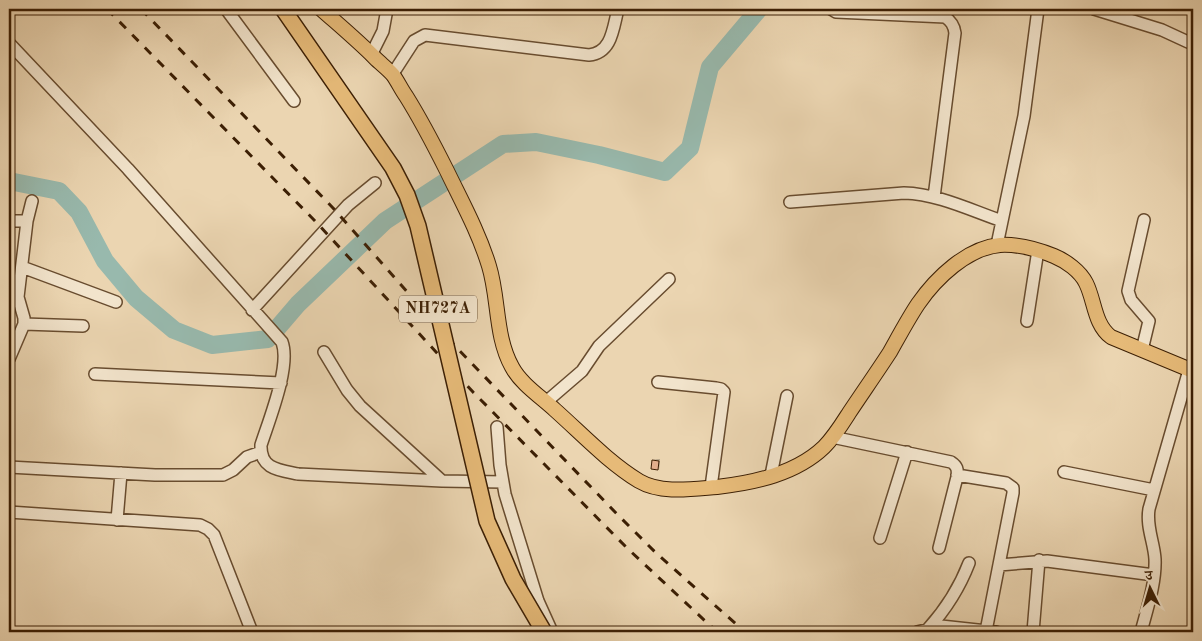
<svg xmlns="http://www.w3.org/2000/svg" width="1202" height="641" viewBox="0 0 1202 641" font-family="'Old Standard TT','Noto Serif Devanagari',serif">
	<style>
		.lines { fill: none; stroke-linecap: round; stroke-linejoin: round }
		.river { stroke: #98b9ad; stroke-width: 18 }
		.building { fill: #e3ae8c; stroke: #3c1f04; filter: url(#shadow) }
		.minor-casing { stroke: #684c2f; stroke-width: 14 }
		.major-casing { stroke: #3c1f04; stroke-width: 16 }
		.minor { stroke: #f2e4cc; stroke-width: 11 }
		.major { stroke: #e6ba78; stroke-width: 14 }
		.rail { stroke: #3c1f04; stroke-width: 3; stroke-dasharray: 9 9; stroke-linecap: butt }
		.highway-bridge-casing { stroke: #3c1f04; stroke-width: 18; stroke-linecap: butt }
		.highway-bridge { stroke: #e6ba78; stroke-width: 15 }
		.labels { text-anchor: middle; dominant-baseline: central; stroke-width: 4; stroke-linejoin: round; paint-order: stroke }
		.shield { fill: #f2e4cc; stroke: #735a40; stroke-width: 1 }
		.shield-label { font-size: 16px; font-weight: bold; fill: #3c1f04 }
	</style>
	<defs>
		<filter id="shadow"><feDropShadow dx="4" dy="-4" stdDeviation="2.5" flood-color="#0004"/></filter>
	</defs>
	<rect width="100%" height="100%" fill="#ebd5b1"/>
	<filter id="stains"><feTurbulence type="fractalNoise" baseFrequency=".004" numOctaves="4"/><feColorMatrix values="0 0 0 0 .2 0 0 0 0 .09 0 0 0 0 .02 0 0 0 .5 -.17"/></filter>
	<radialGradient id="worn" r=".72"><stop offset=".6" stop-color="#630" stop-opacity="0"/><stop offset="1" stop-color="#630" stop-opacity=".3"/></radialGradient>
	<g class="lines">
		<path class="river" d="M9,181l50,10 20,21 26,49 31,37 38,32 38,15 56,-6 30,-35 87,-83 118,-77 33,-2 63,13 66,17 25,-24 20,-81 49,-58"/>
	</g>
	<path class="building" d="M652,460l7,1 -1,9 -7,-1z"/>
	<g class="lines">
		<defs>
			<path id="minor" d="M226,9l68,92
				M831,9l5,3 109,5c6,4 9,8 10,16l-21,164
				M1094,9l68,21 26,12
				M9,43l119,126 154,173c9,24 -13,78 -21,103 -1,24 18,25 37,29l144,7 61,1
				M371,55l12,-24 4,-22
				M392,75l22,-34 11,-6 164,20c23,-2 24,-27 29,-46
				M790,202l114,-9c34,1 66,17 98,28
				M9,221h18
				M997,245l27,-129 14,-107
				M22,267l94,35
				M252,310l96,-105 27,-22
				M1027,321l11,-71
				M24,324l59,2
				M1142,350l7,-29 -18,-21 -3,-9 16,-71
				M324,352l23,38 13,16 82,75
				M9,359l15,-35v-6l-6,-21 9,-76 5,-20
				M95,374l186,9
				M658,382l58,6 5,1 3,3 -13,95
				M546,402l36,-31 17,-25 70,-67
				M497,427l3,38 5,29 33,107 14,31
				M832,437l119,25c6,4 7,7 6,15l-18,71
				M9,467l146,8h68l10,-5 14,-13 14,-5
				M1064,472l90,18
				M771,475l16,-79
				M957,475l49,8 7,5v5l-27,138
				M9,512l191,13 8,4 6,6 38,97
				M117,520l4,-47
				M880,538l27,-86
				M999,565l48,-4 107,14
				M928,629c18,-20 31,-40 41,-66
				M917,632l24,-6 55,6
				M1033,632l6,-72
				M1141,632c6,-23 15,-49 14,-73 -1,-17 -9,-32 -6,-50l40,-139"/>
			<path id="major" d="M321,9c18,16 37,32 54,49 6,6 13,11 18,17 5,7 8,14 13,21 15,24 28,49 41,75 15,31 32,62 42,95 10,32 6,71 23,101 9,17 29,30 43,43 27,24 53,52 84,71 22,13 53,8 78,6 37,-4 79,-13 107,-40 10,-10 18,-23 25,-34 14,-21 28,-41 41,-61 9,-16 18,-33 28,-48 18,-26 49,-56 82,-59 18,-1 37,4 54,11 12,5 26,15 32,27 9,18 8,41 25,54l82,34"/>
		</defs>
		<use href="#minor" class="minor-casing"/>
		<use href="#major" class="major-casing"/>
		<use href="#minor" class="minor"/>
		<use href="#major" class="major"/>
		<path class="rail" d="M107,9l210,214 156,169 154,156 90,84
			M141,9l192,199 123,139 159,165 41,41 89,79"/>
		<defs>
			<path id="highway-bridge" d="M283,9l110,159 14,27 11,31 69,295 26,58 31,53"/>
		</defs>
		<use href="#highway-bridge" class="highway-bridge-casing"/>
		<use href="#highway-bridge" class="highway-bridge"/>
	</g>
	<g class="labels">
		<rect class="shield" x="399" y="295.5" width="78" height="27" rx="4"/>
		<g class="shield-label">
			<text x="438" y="309">NH727A</text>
		</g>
	</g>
	<rect width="1202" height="641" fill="none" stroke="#ebd5b1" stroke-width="30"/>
	<rect x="10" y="10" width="1182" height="621" fill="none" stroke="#3c1f04" stroke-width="2.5"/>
	<rect x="15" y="15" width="1172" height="611" fill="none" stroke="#3c1f04"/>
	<g transform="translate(1150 588) rotate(355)" stroke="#f2e4cc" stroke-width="4" paint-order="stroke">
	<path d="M0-4L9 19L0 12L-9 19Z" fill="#3c1f04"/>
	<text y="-8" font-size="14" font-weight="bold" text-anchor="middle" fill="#3c1f04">उ</text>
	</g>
	<rect width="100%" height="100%" filter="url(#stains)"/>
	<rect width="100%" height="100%" fill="url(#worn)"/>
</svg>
